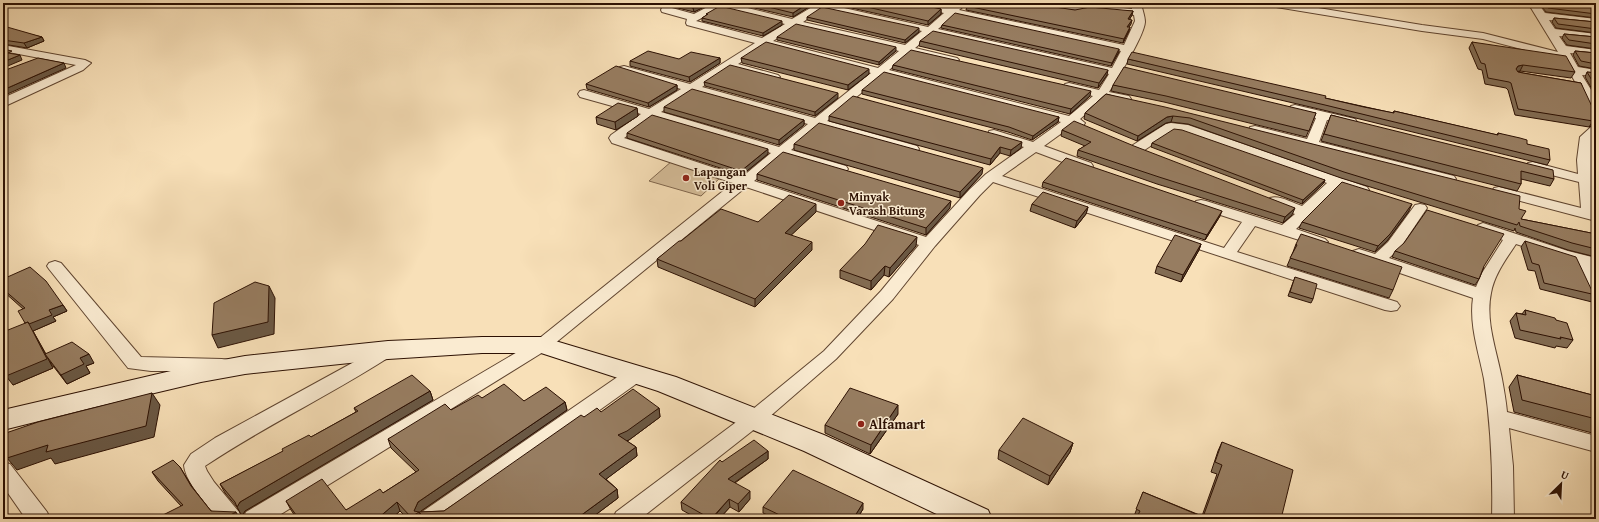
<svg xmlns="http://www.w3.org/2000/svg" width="1599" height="522" viewBox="0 0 1599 522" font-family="'Gentium Book Plus',serif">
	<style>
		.green { fill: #d5bd99; stroke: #81674e }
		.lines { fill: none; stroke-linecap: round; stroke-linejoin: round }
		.street-casing { stroke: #604530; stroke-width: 2 }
		.secondary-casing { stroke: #2d1103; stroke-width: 2 }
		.street { fill: #faebd1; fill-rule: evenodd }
		.secondary { fill: #faebd1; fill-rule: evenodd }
		.wall { fill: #826c53; stroke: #2d1103 }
		.shaded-wall { fill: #6a5844; stroke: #2d1103 }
		.building { fill: #977d61; stroke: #2d1103 }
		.poi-dot { fill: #8f2418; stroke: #faebd1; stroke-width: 1.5 }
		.labels { text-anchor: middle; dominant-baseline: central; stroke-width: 3; stroke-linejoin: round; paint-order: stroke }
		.poi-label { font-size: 12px; font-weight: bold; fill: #2d1103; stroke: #faebd1; text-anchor: start }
		.near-poi-label { font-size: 14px; font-weight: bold; fill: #2d1103; stroke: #faebd1; text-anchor: start }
	</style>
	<rect width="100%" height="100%" fill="#f8e0b8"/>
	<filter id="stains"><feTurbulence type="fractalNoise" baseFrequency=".005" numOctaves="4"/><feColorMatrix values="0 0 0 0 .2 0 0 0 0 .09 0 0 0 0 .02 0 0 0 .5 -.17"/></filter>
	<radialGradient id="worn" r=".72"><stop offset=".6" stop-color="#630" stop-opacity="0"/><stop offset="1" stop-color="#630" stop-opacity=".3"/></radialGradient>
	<path class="green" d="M672,161l50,15 -21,20 -52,-15z"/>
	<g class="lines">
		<defs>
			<path id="street" d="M664,3h10l-2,5 22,6 21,-11h12l65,16 20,-12 -6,-2 -2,-2h18l106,24 16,-14 -37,-8 -2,-2h19l26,5 6,-5h11l-8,7 165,35 11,-24 -1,-6 -45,-5 -15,3 -46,-7 -5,-3h24l27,4 15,-3 43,5 -1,-6h10c1,6 4,13 4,19 -1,14 -27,56 -36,70l20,4 2,3 -2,3 -4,1 -21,-5 -24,21 5,4 -2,3 -4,1 -6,-2 -29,21 47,17 2,3 -2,3 -5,1 -5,-1 -45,-17 -34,24 222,72 18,-26 -46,-15 -2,-3 2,-3 5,-1 5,1 76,24 13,-11 -25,-10 -2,-3 2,-3c10,-3 22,5 32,8l25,-23 -146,-51 -8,-1 -30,20h-10l-2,-3 2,-3 33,-21 5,-1 17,2 179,62 2,3 -2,3 -5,1 -23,-7 -43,42 29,10 3,3 -3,3 -5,2 -5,-2 -60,-19 -18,26 160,50 3,4 -3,4 -6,1 -6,-1 -392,-128 -13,13 -45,51 -42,53 -57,60 -75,65 -121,95h-27l3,-7 131,-98 77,-63 57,-60 38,-46 -173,-58 -198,162 -275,170h-30l3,-7 290,-171 197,-158 -121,-40 -3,-5 2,-3 30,-21 -61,-17 -2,-3 2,-3 4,-1 65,19 32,-20 -61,-18 -2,-2 2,-2 4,-1 66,18 65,-41 -68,-18 -1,-2 1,-4 -25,-7 -1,-2zM720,8l65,16 -23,14 -66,-17zM822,9l100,22 -17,14 -102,-23zM954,15l167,36 -9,17 -174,-39zM796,26l103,25 -21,17 -105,-27zM932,34l177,40 -10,16 -30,-7 -4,1 -2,3 2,3 28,6 -24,20 -180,-46 20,-17 44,10 4,-1 2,-2 -2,-2 -42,-10zM766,46l105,27 -56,45 -113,-31 28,-18 44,11 4,-1 2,-2 -2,-2 -40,-11zM882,76l179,46 -28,20 -39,-12 -5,1 -1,3 1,3 35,10 -38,27 -16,15 -44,48 -172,-56 30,-25 57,17 5,-1 2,-3 -2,-3 -55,-16 28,-23 88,25h10l2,-3 -2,-3 -90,-25zM692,92l116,32 -29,23 -118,-35zM653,118l118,35 -29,24 -118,-39z
				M1265,3h23l134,22 61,8 75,19 -30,-49h10l7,10 51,6v6l-47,-5 6,9 41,5v6l-37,-4 7,10 30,4v6l-26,-3 8,14 18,3v6l-14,-1 14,23v15l-4,-1 -2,-3 -27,-49 -80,-21 -61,-8 -152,-25z
				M1547,3h31l18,2v6l-44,-5z
				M3,45l82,15 6,3 -8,7 -80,37v-9l73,-33 -73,-14z
				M1295,105l60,14 2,3 -2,3 -4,1 -24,-6 -8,22 135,34 2,3 -2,3 -5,1 -199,-50 -1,-3 1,-3 5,-1 52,13 9,-21 -25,-6 -2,-3 2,-3z
				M1596,126v10l-3,2 -2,22 2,17 3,1v8h-2l2,35 -102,-27 -2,-3 2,-3 5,-1 82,21 -2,-26 -51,-13 -2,-3 2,-3 5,-1 45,12 -1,-14 3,-23 11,-10z
				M1420,204l5,1 2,3 -27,40 -11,10 87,29 6,-14 21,-33 -25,-9 -3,-3 3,-3 5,-2 85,28 28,7v10l-5,-1 5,10v23l-6,-1 -2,-4 -15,-33 -57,-18c-10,15 -22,31 -25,49 -6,28 6,59 11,86 2,11 4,22 5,33l89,24v16l-87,-24 4,38 1,53h-22c1,-47 -1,-94 -8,-140 -5,-26 -15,-54 -11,-81l-120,-41 -2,-3 2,-3 6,-2 16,5 13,-12 27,-37z
				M55,261l6,2 80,94 81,2 7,1 2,5 -2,5 -7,1h-71l-23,-3 -79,-99 -2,-3 2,-3z
				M388,344l6,2 3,4 -3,4c-61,40 -128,71 -189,112l2,5 7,11 25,30 3,7h-24c-10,-13 -33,-37 -34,-54l7,-11 24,-16 139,-76 28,-16z
				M636,367l7,2 2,5 -2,5 -196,140h-28l3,-7 207,-143z
				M3,462l7,2 37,48 3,7h-24l-23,-33z"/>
			<path id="secondary" d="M482,337h60l134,40 148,58 164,75 4,9h-45l-143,-68 -146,-60 -117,-38h-59l-94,6 -143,15 -44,8 -110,26 -88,22v-20l198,-46 44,-8 143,-15z"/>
		</defs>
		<use href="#street" class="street-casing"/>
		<use href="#secondary" class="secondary-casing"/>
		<use href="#street" class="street"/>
		<use href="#secondary" class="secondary"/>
	</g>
	<path class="wall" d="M674,3h38l-18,9 -20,-5z
		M733,3h76v4l-16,10z
		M829,3h84l28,6v5l-13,11z
		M1057,3h30l-13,2z
		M1094,3h27l-1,2z
		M1539,3h14l1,1 42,4v10l-50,-6z
		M967,6l108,4 58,1 -1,4 -3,5 2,4 -2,3v4l-6,12 -157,-33z
		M706,14l76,11 -19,11 -61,-15v-3l5,-3z
		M807,17l112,15 -14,11 -98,-23z
		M1554,18l42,4v11l-40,-5 -4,-6z
		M942,25l177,27 -8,14 -170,-38z
		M3,28l39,9 2,4 -17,7 -24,-4z
		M1564,34l32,3v12l-29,-4 -5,-7z
		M777,37l119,14 -17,14 -102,-25z
		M920,41l187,34 -9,13 -179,-42z
		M1472,42l103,30 -4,6 -51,-7h-2l5,2 58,10 13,42 -5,2 -74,-12 -7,-25 -2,-2 -21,-4 -3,-14 -4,-1 -9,-21z
		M1575,51l21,2v16l-17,-3 -6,-11z
		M720,58v5l-30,19 -60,-16v-5z
		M741,58l128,16 -21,16 -106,-27z
		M1128,59l197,39 68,15 1,-2 103,24 1,-2 29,11 23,16 -3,5 -224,-55 -196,-46z
		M893,65l197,31 -20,18 -178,-45z
		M1587,72l9,1v23l-11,-19z
		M704,82l134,16 -23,18 -110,-30z
		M586,84l91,1v5l-28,17 -62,-18z
		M1113,85l203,28 -10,24 -142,-35 -53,-11z
		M862,90l197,27 -1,5 -26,18 -24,-8 -146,-38z
		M1106,94l413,115 2,10 75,15v23l-28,-7 -52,-18 -1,-4 -1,3 -173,-53 -153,-54 -17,-2 -5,1 -29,18 -53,-22 1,-6z
		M664,107l140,13v5l-25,20 -115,-33z
		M637,108l1,8 -22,14 -19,-6 -1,-7z
		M1331,115l223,64 -4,7 -29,-7v5l-4,7 -196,-50z
		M829,116l192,32 -11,8 -10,-3 -10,12 -161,-44z
		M1062,130l230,85 -9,8 -126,-39 -80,-28 1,-6 7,-4 -24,-10z
		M627,133l141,21 -26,21 -115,-37z
		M1152,143l173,37 -2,4 -21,20 -151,-57z
		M794,144l188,30 -22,24 -166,-48z
		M757,174l193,34 -24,27 -169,-55z
		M1043,182l177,34 -15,24 -163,-53z
		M1032,204l56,3 -2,7 -11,14 -45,-17z
		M1409,211l-22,30 -12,11 -76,-24 3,-6z
		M816,212l-25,23 21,15 -57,57 -97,-40 -1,-8 24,-18 77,-19z
		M1525,241l68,52 3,1v9l-56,-14 -5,-18 -7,-1 -7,-23z
		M1201,244l-2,6 -18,32 -26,-9 2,-7z
		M1296,244l97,46 -4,8 -102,-32 6,-14z
		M916,246l-27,31 -5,-2 -13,15 -31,-12v-8z
		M1395,251l89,16 -5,12 -4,6 -83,-28z
		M1596,266v8l-2,-5z
		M1295,277l18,22 -2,4 -23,-7z
		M3,279l60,26 4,6 -14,6 3,4 -23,10 13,23 48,9 -8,3 4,7 -23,11 -20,-26 6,10 -40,17 12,-62 -2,-14 -20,-18z
		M1525,310l31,10 17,20 -6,8 -11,-2 -1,2 -40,-10 -5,-17 6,-8 6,1z
		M1517,375l79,21v38l-82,-22 -5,-25z
		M430,391l3,9 -188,111 -3,5 -5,-9 -12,-14 -5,-9 91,-47 45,-25 -2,-4z
		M482,398l42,3 41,1 2,8 -146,101v1l23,-1 140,-94 75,-9 1,9 -31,23 -2,1 9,6 1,9 -31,23 11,10 1,9 -28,21h-168l-2,-6 2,6h-14l-8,-8 -9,8h-94l-6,-9 -5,-9 60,9 37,-17 33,-21 -25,-24 -3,-9 63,-29z
		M898,414l-28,40 -45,-21v-8z
		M1222,442l59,77h-148l10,-27 59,24 15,-42 -6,-2 7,-21z
		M1073,443l-3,9 -22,33 -50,-26 1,-9z
		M768,451v8l-33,24 15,16 -11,13 -9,-5 -11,12h-21l-16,-9 -1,-8 41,-40z
		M180,467l13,21 18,23 29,8 -59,-13 -23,-25 -6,-9z
		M763,507l100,2 -6,10h-81l-13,-6z"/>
	<path class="shaded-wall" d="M703,3h9l-18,9 -1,-4z
		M809,3v4l-16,10v-4z
		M1074,3h13l-13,2z
		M941,9v5l-13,11v-4z
		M1133,11l-1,4 -5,9 1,-5z
		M1132,20l-1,4 -5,7 1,-4z
		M782,21v4l-19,11v-3z
		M1130,27l-1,4 -6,12 1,-4z
		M919,28v4l-14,11v-3z
		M42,37l2,4 -17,7 -3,-5z
		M896,47v4l-17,14v-3z
		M1119,49v3l-8,14 1,-3z
		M20,55l2,5 -19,8v-6z
		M720,58v5l-30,19 -1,-5z
		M64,63l2,5 -63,28v-6z
		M1523,65l-3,6 -5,1 1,-3 2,-3z
		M869,69v5l-21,16v-5z
		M1108,70l-1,5 -9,13 1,-5z
		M677,85v5l-28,17 -1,-4z
		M1091,91l-1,5 -20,18 1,-5z
		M838,93v5l-23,18v-4z
		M637,108l1,8 -22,14 -1,-8z
		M1173,116l-2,6 -5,1 -29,18 1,-5 29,-19z
		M1059,117l-1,5 -26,18 1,-4z
		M1596,119v2l-2,4 -5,2 4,-6z
		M804,120v5l-25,20v-5z
		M1022,142l-1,6 -11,8 1,-6z
		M1000,147v6l-10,12 1,-6z
		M768,149v5l-26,21 -1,-4z
		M983,168l-1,6 -22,24v-6z
		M1325,180l-2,4 -21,20 1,-4z
		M951,201l-1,7 -24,27v-7z
		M816,204v8l-31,29v-8z
		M1412,204l-3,7 -22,30 -12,11 3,-6z
		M1088,207l-2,7 -11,14 2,-7z
		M1295,208l-3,7 -9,8 2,-6z
		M1222,211l-2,5 -15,24 2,-5z
		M917,237l-1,9 -27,31 1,-9z
		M812,242v8l-57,57v-8z
		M1201,244l-2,6 -18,32 2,-7z
		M885,266l-1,9 -13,15v-9z
		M269,286l6,12 -1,36 -56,14 -6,-13z
		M63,305l4,6 -14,6 3,4 -23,10 20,37 -40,17 -7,-9 21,-51 22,-15z
		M89,354l5,9 -8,3 4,7 -23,11 -6,-9 19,-17z
		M430,391l3,9 -188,111 -3,5 -5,-9 3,-5z
		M152,393l8,12 -6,32 -99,27 -4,-6 -34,12 -10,-12z
		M565,402l2,8 -146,101 -1,2 -1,-1 3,7h-10l-1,-2 7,-15z
		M898,405v9l-28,40 1,-9z
		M659,408l1,9 -31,23 -9,3 -2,-8z
		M1073,443l-3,9 -22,33 2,-9z
		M636,447l1,9 -36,27 -2,-9z
		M768,451v8l-40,28v-8z
		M617,489l1,9 -28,21h-14z
		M750,491v8l-11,13 -1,-8z
		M729,499l1,8 -11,12h-7z
		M397,502l3,9 -9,8h-14z
		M863,503v6l-6,10h-4z
		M236,512l4,7h-17z"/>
	<path class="building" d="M676,3h27l-10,5z
		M752,3h56l-15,10z
		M850,3h63l28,6 -13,12z
		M969,3h59l47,7 15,-3 43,4 -5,8 4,1 -5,7h3l-6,12 -157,-33z
		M1544,3h9l1,1 42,4v6l-48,-6z
		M720,6l62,15 -19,12 -61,-15 6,-4h-2z
		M822,7l97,21 -14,12 -98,-23z
		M955,13l164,36 -7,14 -170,-38z
		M1554,18l42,4v7l-38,-5z
		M796,24l100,23 -17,15 -102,-25z
		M7,27l35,10 -18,6 -21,-3v-12z
		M933,31l175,39 -9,13 -179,-42z
		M1564,34l32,3v7l-27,-4z
		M766,42l103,27 -21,16 -107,-27z
		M1472,42l94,14 9,16 -52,-7 -5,1 -2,3 2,3 5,1 58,10 15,32v4l-3,2 -75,-12 -7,-26 -2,-1 -21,-4 -3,-14 -4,-1z
		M3,49l9,2 -4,2 12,2 -17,7z
		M911,50l180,41 -20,18 -178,-44z
		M648,51l31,8 12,-7 29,6 -31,19 -59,-16z
		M1575,51l21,2v11l-15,-3z
		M1132,52l194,44 -1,2 39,9 30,6v-2l104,24v-2l22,5 7,2v4l22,5 1,11 -225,-55 -197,-46z
		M38,58l26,5 -61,27v-19z
		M730,65l108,28 -23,19 -111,-30z
		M616,66l61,19 -29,18 -62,-19z
		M1124,67l192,46 -7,18 -143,-35 -53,-11z
		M884,72l175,45 -26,19 -24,-9 -147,-37z
		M1587,72l9,1v14z
		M692,89l112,31 -25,20 -115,-33z
		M1106,94l59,13 355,89 -1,13 7,2 -5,8 75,15v15l-24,-6 -52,-17 -1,-4 -2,3 -173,-53 -154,-54 -17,-2 -6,1 -29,19 -53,-23z
		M853,96l145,39 24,7 -11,8 -11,-3 -9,12 -162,-43z
		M618,103l19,5 -22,14 -19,-5z
		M652,115l116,34 -27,22 -114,-38z
		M1331,115l222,55 1,9 -33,-8v13l-197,-50z
		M1074,121l60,25 161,62 -10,9 -126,-40 -81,-27 13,-8 -29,-12z
		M819,123l164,45 -23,24 -166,-48z
		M1174,129l8,1 143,50 -22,20 -151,-57z
		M783,152l168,49 -25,27 -169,-54z
		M1066,158l156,53 -15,24 -164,-53z
		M1342,182l70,22 -22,30 -12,12 -76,-24z
		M1043,192l45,15 -11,14 -45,-17z
		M789,195l27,9 -31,29 27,9 -57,57 -98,-40 22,-18h2l40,-32 37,13z
		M1427,210l77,24 -20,32 -5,13 -84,-28 9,-8z
		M878,225l39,12 -27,31 -5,-2 -14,15 -31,-11 25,-26z
		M1301,234l101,33 -9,23 -103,-32 7,-13 -1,-1z
		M1175,235l26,9 -18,31 -26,-9z
		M1525,241l51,16 17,36 3,1v1l-52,-12 -5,-18 -7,-2z
		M30,267l16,14 17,24 -14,5 3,5 -23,9 -1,-2 -3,1 -7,-12 7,-3 -22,-19v-10z
		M1295,277l22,7 -4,15 -23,-7z
		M255,282l14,4 -1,36 -56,13 2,-32z
		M1525,310l30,8 1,2 11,3 6,17 -13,-3 1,2 -41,-9 -4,-17 10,2z
		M28,322l19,37 -41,17 -3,-7v-37z
		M72,342l17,12 -9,4 4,6 -23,11 -16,-21z
		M412,375l18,16 -190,111 -3,5 -2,-5 -15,-18 63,-33 -1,-2 27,-14 2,2 47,-26 -4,-3z
		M1517,375l79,21v23l-74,-19z
		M504,384l20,17 22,-14 19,15 -147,100 -4,9 5,1 -8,5 -14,-15 -20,17h-78l-13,-18 36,-22 24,31 34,-21 3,4 36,-23 -31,-31 57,-35 6,6 27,-15 4,3z
		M850,388l48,17 -27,40 -46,-20z
		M633,389l26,19 -32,23 -9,4 18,12 -37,27 18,15 -41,30h-150l-7,-7 25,-1 137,-96 3,2 13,-9 4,4z
		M152,393l-6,33 -100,26 2,-7 -41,13 -4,-4v-20l35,-12z
		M1023,418l50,25 -23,33 -51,-26z
		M754,440l14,11 -40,28 22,12 -12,13 -9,-5 -18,20 -30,-17 39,-42 2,2z
		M1222,442l71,28 -12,49h-145l4,-8 -4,-2 7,-17 60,25 19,-52 -7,-3z
		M173,460l7,7 11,19 20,25 25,1 -13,7h-60l-2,-3 22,-11 -31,-33z
		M793,470l70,33 -10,16h-65l-25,-12z"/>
	<g class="poi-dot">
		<circle cx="686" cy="178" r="4"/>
		<circle cx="841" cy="203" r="4"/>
		<circle cx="861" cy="424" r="4"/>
	</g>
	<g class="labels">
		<g class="poi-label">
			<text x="694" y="171">Lapangan<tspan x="694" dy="14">Voli Giper</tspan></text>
			<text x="849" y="196">Minyak<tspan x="849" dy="14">Varash Bitung</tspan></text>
		</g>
		<g class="near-poi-label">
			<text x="869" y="424">Alfamart</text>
		</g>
	</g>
	<rect width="1599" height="522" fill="none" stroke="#f8e0b8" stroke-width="16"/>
	<rect x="4" y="4" width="1591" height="514" fill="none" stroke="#2d1103" stroke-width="2"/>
	<rect x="8" y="8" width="1583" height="506" fill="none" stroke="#2d1103"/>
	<g transform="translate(1561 484) rotate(24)" stroke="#faebd1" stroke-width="3" paint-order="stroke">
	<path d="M0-3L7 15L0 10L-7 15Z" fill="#2d1103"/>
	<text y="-6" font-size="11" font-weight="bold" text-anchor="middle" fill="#2d1103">U</text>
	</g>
	<rect width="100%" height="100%" filter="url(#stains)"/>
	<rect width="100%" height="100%" fill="url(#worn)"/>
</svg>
